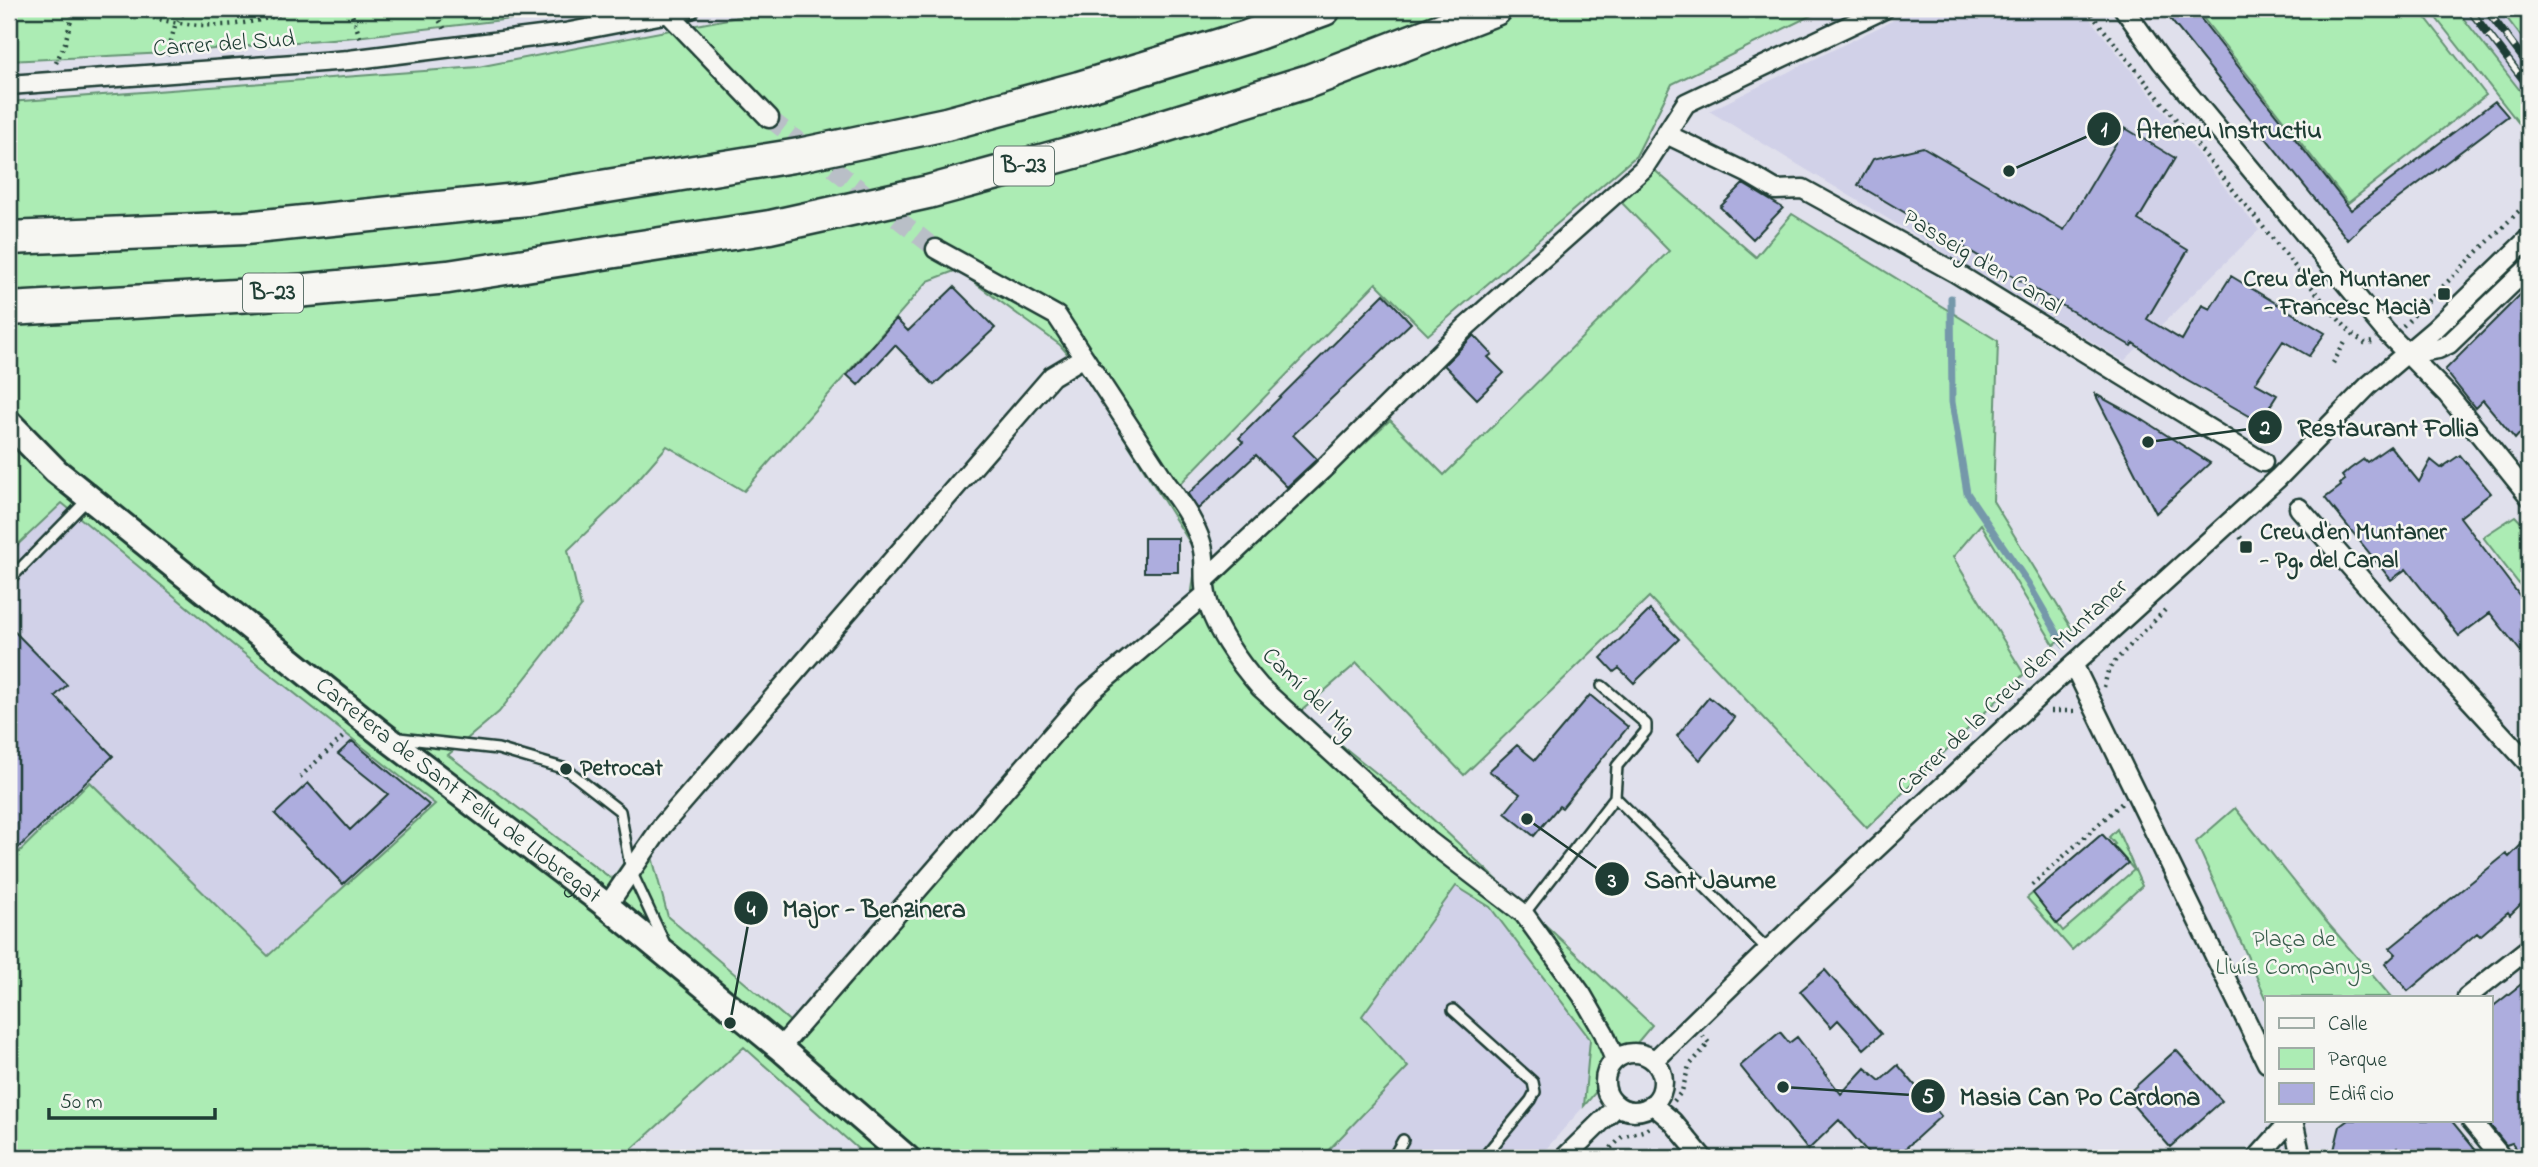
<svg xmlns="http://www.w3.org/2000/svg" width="2538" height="1167" viewBox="0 0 2538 1167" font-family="'Indie Flower',sans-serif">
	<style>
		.built { fill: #d1d1e8 }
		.green { fill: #acecb4; stroke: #669474; stroke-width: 2; fill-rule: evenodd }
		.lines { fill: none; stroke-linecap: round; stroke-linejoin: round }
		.stream { stroke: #7598aa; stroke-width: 7 }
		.building { fill: #adadde; stroke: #1f3d34; stroke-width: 2 }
		.street-tunnel { stroke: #b9bfc7; stroke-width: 18; stroke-dasharray: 18 9; stroke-linecap: butt }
		.lane-casing { stroke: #1f3d34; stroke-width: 14 }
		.street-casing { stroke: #1f3d34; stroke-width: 23 }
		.secondary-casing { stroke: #1f3d34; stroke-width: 30 }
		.highway-casing { stroke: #1f3d34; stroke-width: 37 }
		.path { stroke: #1f3d34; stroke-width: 4.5; stroke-dasharray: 2 5; stroke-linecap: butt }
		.lane { stroke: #f6f6f2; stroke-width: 9 }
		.street { stroke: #f6f6f2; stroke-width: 18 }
		.secondary { stroke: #f6f6f2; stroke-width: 24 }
		.highway { stroke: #f6f6f2; stroke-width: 32 }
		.rail-casing { stroke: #1f3d34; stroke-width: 8 }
		.rail { stroke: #f6f6f2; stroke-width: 5; stroke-dasharray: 16; stroke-linecap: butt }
		.poi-dot { fill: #1f3d34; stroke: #f6f6f2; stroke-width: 2.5 }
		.labels { text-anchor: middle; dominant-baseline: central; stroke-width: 5; stroke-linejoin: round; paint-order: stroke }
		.shield { fill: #f6f6f2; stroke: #60746d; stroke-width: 2 }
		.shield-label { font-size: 23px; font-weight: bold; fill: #1f3d34 }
		.street-label { font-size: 24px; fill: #1f3d34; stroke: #f6f6f2 }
		.poi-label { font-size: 24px; font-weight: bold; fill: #1f3d34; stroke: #f6f6f2; text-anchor: start }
		.park-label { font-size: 24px; fill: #3b604e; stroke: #f6f6f2 }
		.leader { fill: none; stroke: #1f3d34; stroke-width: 2.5 }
		.callout-dot { fill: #1f3d34; stroke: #f6f6f2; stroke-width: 2.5 }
		.mark-label { font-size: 21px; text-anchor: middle; font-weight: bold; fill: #fff }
		.callout-label { font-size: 26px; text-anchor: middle; font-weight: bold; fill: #1f3d34; stroke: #f6f6f2; stroke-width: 5; stroke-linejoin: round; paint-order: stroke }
	</style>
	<rect width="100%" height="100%" fill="#e0e0ec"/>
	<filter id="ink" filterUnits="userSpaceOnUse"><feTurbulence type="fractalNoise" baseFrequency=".0143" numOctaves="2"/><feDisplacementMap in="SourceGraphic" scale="14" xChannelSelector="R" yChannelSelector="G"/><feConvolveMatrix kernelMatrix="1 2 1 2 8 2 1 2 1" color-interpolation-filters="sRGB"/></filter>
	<g filter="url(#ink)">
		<path class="built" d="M1916,9h166l177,221 -135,131 -415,-250z
			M2456,9h44l29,38v55z
			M62,503l170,141 203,160 -167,152 -178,-174 -81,80v-309z
			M1456,886l34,21 101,133 -7,66 -46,52h-217l87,-91 -46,-51z"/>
		<path class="green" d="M9,9h541l-3,6 -192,22 -188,16 -158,8z
			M780,9h1044l-152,75 -36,72 -208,179 -52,-52 -197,202 44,88 167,-153 54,55 225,-224 -48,-49 31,-34 104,89 36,-43 206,127 -5,160 79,128 -18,16 -73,-121 -28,33 71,117 -157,154 -218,-231 -185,178 -107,-112 -57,49 125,100 227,213 -68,81 6,-67 -100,-132 -34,-21 -94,130 46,51 -87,91h-453l-124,-111 -122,111h-613v-296l81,-80 178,174 167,-152 -203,-160 -170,-141 -53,50v-451l469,-35zM957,270l103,75 23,27 114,182 -6,44 -100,86 -298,340 -125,-107 -17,-64 -13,-10 -26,36 -164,-124 51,-43 82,-105 -13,-57 53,-51 46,-53 77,45 184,-210z
			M2196,9h223l67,86 -138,108z
			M2429,9h27l73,93v34z
			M2500,9h15l14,21v17z
			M2515,516l14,15v66l-46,-60z
			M2235,808l90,112 66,77h-124v3l-71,-158z
			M2117,829l25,57 -70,64 -45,-52 6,-5 30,38 71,-61 -21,-25 2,-1 -6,-7z"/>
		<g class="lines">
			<path class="stream" d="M1951,298l1,104 15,91 61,90 36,62"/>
		</g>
		<path class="building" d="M2162,9h31l158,201 144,-109 13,15 -145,109 -15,15z
			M2125,128l50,30 -37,62 50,30 -41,69 35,21 20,-35 8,4 21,-33 94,57 -16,23 -26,-15 -28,42 22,12 -17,27 -74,-42 -53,-37 -2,3 -273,-161 15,-26 50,-12 141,83z
			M1743,184l40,24 -30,31 -33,-32z
			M2529,286v137l-14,16 -32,-39 -8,8 -30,-38z
			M954,287l41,41 -61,57 -39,-40 -37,40 -11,-10 49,-56 12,12z
			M1384,294l27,29 -118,112 24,24 -30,28 -31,-32 -58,54 -10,-15 55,-52 -4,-4z
			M1474,335l18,19 -4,3 16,16 -27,26 -33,-34z
			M2095,394l48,26 67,43 -54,50z
			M2390,446l29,36 12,-22 10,8 19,-13 31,38 -31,24 69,91v54l-39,-49 -31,23 -53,-67 -15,11 -66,-82 16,-12 -1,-2 5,-4 -3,-4 8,-7 14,-10 3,3z
			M1144,538h34v34h-34z
			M1650,610l29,29 -45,44 -15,-15 -5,4 -13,-14z
			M9,626l58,59 -12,11 58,60 -104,101z
			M1590,695l38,32 -66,81 -3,-2 -25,30 -29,-23 15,-19 -31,-23 28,-26 18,15z
			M1709,697l26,21 -35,42 -23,-24z
			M352,741l77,64 -86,79 -68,-70 33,-31 42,47 38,-36 -50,-40z
			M2102,834l26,29 -71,61 -24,-31z
			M2529,837v59l-19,19 -2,-3 -28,24 -3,-3 -69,58 -23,-27 11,-10 -6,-6 116,-94 3,3z
			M1825,970l56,64 -17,15 -26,-29 -7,7 -31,-36z
			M2529,978v180h-5l-12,-15 -6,2 -15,-19v-118z
			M1780,1032l9,11 8,-6 44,57 24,-26 15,13 18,-16 43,51 -46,42h-22l-34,-38 -31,30 -68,-84z
			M2176,1050l46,51 -52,46 -45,-51z
			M2348,1120h103l31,38h-77l-8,-10 -13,10h-52l8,-32z"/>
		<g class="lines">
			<path class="street-tunnel" d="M769,118l167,131"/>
			<defs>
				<path id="lane" d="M9,580l79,-81
					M399,738l99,11 68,20 54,42 11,60 33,71
					M1615,797l153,153
					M1524,914l91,-117 2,-31 29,-35v-7l-44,-38
					M1453,1010l80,72 2,10 -4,8 -48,58
					M1393,1158l10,-18"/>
				<path id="street" d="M2124,9l38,53 224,270 62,63 81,101
					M661,10l7,3 101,105
					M9,85l340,-25 216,-27 125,-24
					M1666,134l83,40 27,16 27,-1 153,84 307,189
					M936,249l121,67 110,168c13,17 32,45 36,66 3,14 0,30 3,44 6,32 33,69 54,93l169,154 95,73 58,81 22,38 11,27
					M2408,354l30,-5 11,-5 80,-77
					M2299,508l111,127 119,129
					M1205,580l117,-110 145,-144 176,-157 43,-66 198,-94
					M2074,666l193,397
					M607,906l55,-80 390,-450 32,-19
					M2467,997l62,-49
					M780,1048l308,-354 118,-100
					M1605 1082a29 29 0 1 1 58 0a29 29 0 1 1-58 0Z
					M1654,1061l114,-111 274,-257 236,-215 90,-92 67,-57 94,-91
					M1652,1104l20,17 31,37
					M2293,1120l8,38
					M2471,1120l31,38
					M1564,1158l53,-52
					M2257,1158l34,-38"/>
				<g id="secondary">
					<path id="s1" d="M9,423l47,48 327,264 224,171 173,142 127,110"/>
				</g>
				<path id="highway" d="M9,238l236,-10 282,-29 272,-44 147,-31 133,-36 168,-51 77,-28
					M9,309l244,-14 195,-18 322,-50 158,-35 194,-53 187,-58 186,-72"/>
			</defs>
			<use href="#lane" class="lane-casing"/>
			<use href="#street" class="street-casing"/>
			<use href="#secondary" class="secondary-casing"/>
			<use href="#highway" class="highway-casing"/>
			<path class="path" d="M119,9c16,3 32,9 48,12 43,8 87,5 128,-12
				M255,9v13
				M350,9l11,31
				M432,9l14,22
				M2087,9l244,302 22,24 13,9 6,-2
				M167,55l8,-29 11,-17
				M56,63l9,-20 9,-34
				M2403,326l126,-125
				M2333,363l14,-24
				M2240,537l8,8
				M2104,687l4,-16 6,-9 51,-52
				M2051,711h26
				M300,777l46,-43
				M2032,885l90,-82
				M1674,1101l8,-10 7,-25 20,-23 -6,-7
				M1601,1158l21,-21 24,-7 6,-5"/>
			<use href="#lane" class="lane"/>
			<use href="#street" class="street"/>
			<use href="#secondary" class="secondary"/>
			<use href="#highway" class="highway"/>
			<defs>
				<path id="rail" d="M2469,9l60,78
					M2486,9l43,57"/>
			</defs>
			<use href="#rail" class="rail-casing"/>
			<use href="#rail" class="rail"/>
		</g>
	</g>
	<g class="poi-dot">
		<rect x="2437" y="287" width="14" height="14" rx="3.5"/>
		<rect x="2239" y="540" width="14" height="14" rx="3.5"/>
		<circle cx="566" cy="769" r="7"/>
	</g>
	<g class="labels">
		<g class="shield">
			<rect x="994" y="146.5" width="60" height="39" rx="5"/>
			<rect x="243" y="273.5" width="60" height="39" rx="5"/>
		</g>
		<g class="shield-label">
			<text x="1024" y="166">B-23</text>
			<text x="273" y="293">B-23</text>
		</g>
		<g class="street-label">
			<text transform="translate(224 45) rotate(-4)">Carrer del Sud</text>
			<text transform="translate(1982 263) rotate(31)">Passeig d'en Canal</text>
			<text transform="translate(2013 688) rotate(-43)">Carrer de la Creu d'en Muntaner</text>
			<text transform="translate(1308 694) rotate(44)">Camí del Mig</text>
			<text stroke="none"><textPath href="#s1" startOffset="581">Carretera de Sant Feliu de Llobregat</textPath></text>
		</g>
		<g class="poi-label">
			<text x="2430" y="280" text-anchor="end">Creu d'en Muntaner<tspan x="2430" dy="28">- Francesc Macià</tspan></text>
			<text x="2260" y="533">Creu d'en Muntaner<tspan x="2260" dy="28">- Pg. del Canal</tspan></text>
			<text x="580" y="769">Petrocat</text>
		</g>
		<g class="park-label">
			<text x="2294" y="940">Plaça de<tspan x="2294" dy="28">Lluís Companys</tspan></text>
		</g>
	</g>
	<path class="leader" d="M2009 171L2104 129M2148 442L2265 427M1527 819L1612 879M730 1023L751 908M1783 1087L1928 1096"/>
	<g class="callout-dot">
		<circle cx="2009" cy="171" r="7"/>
		<circle cx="2148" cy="442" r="7"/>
		<circle cx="1527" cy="819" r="7"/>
		<circle cx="730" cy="1023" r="7"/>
		<circle cx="1783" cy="1087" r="7"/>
		<circle cx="2104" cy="129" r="18"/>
		<circle cx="2265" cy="427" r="18"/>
		<circle cx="1612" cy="879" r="18"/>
		<circle cx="751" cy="908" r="18"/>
		<circle cx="1928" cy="1096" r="18"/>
	</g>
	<g class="mark-label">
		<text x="2104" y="136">1</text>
		<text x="2265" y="434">2</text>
		<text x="1612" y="887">3</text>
		<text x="751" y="916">4</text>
		<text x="1928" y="1103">5</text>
	</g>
	<g class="callout-label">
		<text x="2229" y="138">Ateneu Instructiu</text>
		<text x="2388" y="436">Restaurant Follia</text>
		<text x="1710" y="888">Sant Jaume</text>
		<text x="874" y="917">Major - Benzinera</text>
		<text x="2080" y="1105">Masia Can Po Cardona</text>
	</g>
	<rect width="2538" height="1167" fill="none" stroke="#f6f6f2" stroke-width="35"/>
	<rect x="18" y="18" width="2503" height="1132" fill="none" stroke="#1f3d34" stroke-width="2.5" filter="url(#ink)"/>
	<rect x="2265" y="996" width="228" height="126" fill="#f6f6f2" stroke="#a0aca6" stroke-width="2"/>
	<rect x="2279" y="1018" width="35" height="10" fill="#f6f6f2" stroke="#a0aca6" stroke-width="2"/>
	<text x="2328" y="1030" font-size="21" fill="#1f3d34">Calle</text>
	<rect x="2279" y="1048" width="35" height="21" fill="#acecb4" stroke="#a0aca6" stroke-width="2"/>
	<text x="2328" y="1066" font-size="21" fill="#1f3d34">Parque</text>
	<rect x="2279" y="1083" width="35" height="21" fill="#adadde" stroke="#a0aca6" stroke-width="2"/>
	<text x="2328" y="1100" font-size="21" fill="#1f3d34">Edificio</text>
	<path d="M49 1108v10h166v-10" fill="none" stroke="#1f3d34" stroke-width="3.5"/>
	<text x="60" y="1108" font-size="21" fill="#1f3d34" stroke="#f6f6f2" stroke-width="5" paint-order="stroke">50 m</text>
</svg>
